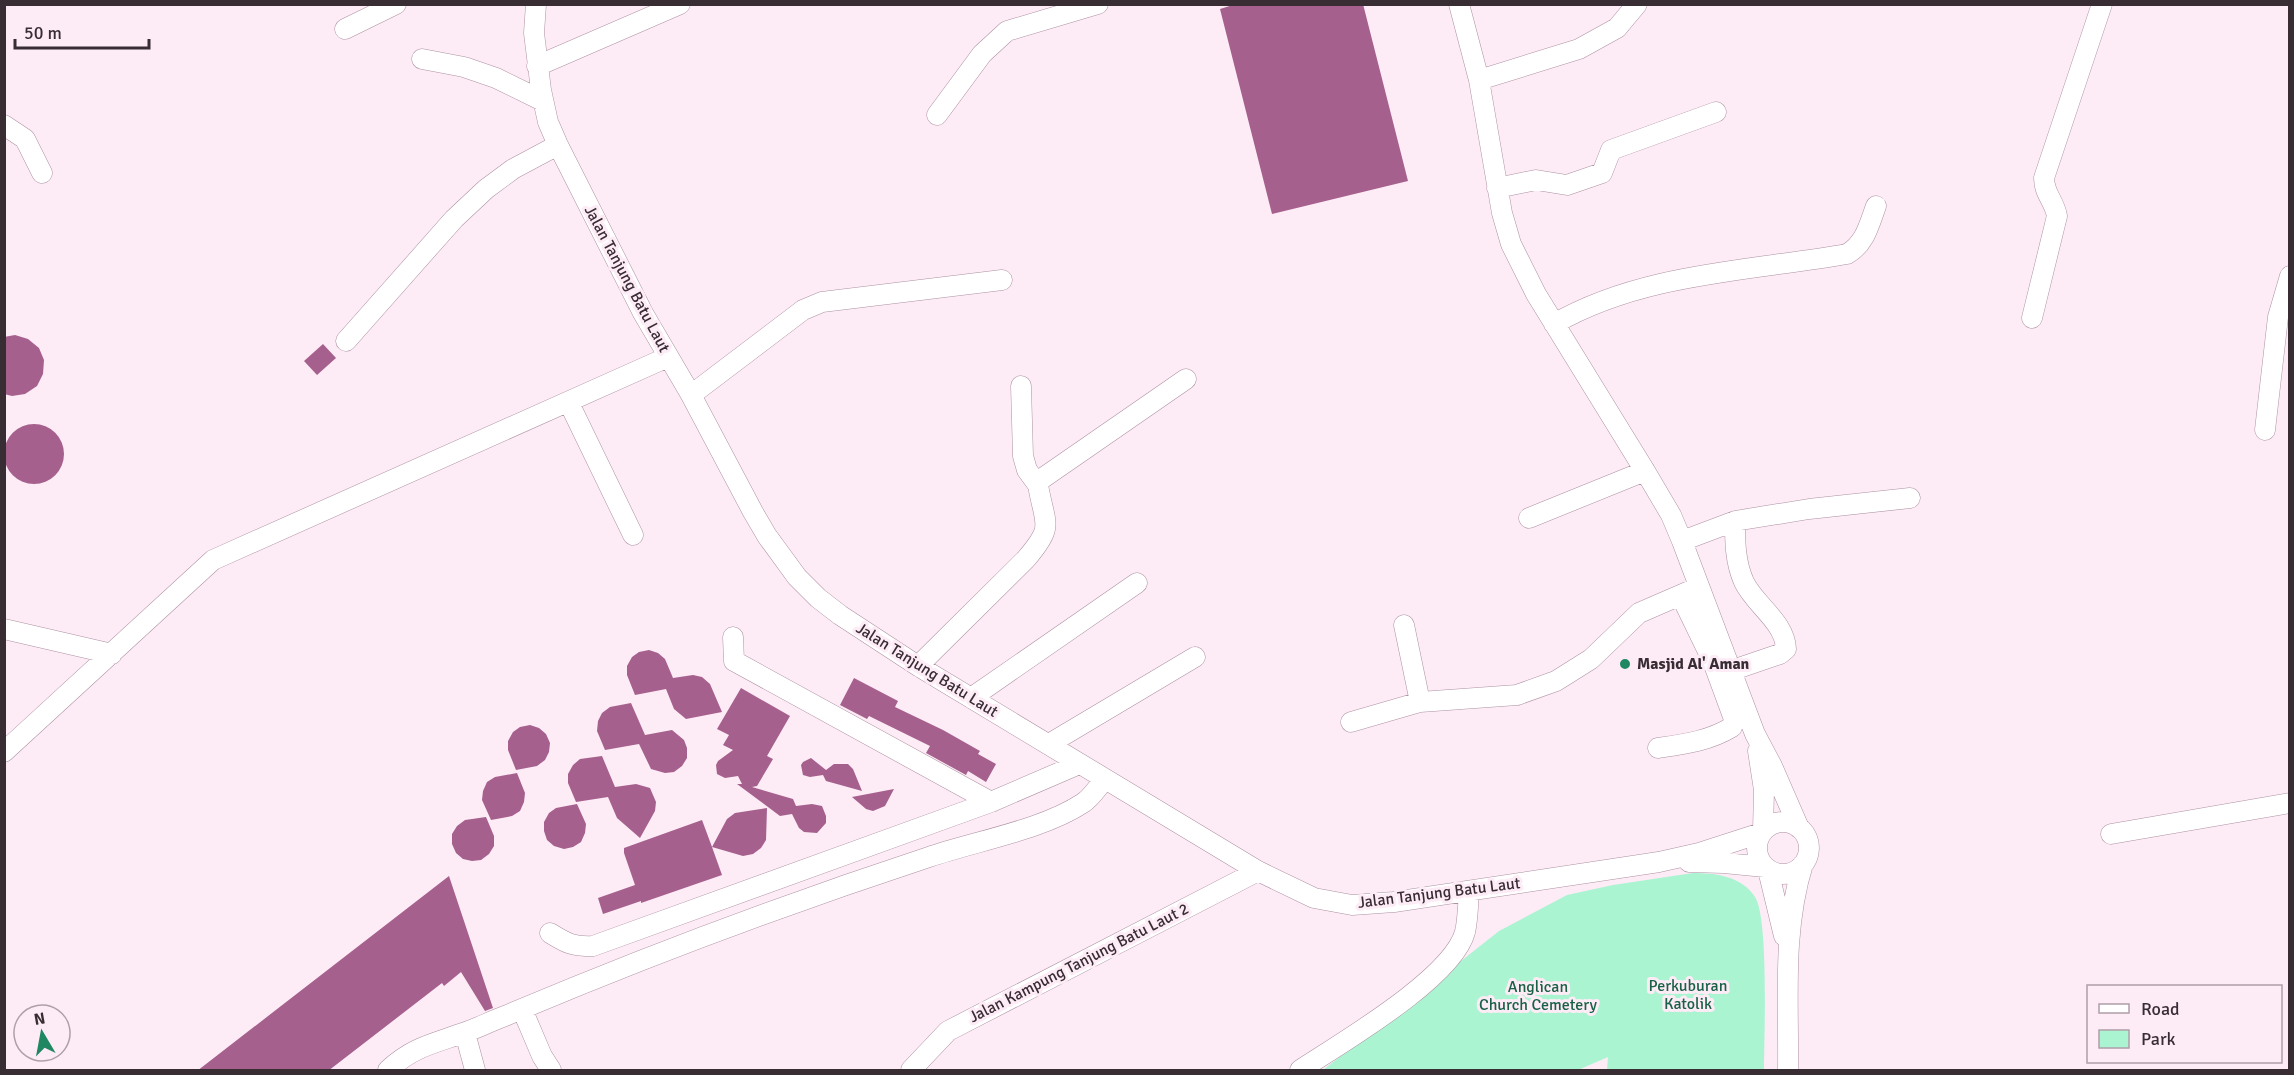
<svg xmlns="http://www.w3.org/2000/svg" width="2294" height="1075" viewBox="0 0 2294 1075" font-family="Signika,sans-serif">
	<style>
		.green { fill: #abf4d2 }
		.building { fill: #a6608d }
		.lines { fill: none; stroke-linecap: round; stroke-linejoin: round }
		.minor-casing { stroke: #ad92a2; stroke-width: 21 }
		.minor { stroke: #fff; stroke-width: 20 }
		.poi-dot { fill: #208763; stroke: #fdebf5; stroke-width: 2 }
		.labels { text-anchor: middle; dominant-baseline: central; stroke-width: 6; stroke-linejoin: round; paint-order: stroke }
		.street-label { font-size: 16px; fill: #392d34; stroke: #fdebf5 }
		.poi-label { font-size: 16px; font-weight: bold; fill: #392d34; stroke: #fdebf5; text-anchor: start }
		.park-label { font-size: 16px; fill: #186046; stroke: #fdebf5 }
	</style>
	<rect width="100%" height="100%" fill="#fdebf5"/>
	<path class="green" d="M1693,873c22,0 49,3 62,24 14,21 9,142 9,173h-157l1,-13 -30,13h-255l176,-139 68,-36 46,-10z"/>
	<path class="building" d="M1236,4h127l45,177 -136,33 -52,-205z
		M15,335l13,4 11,9 5,12 -1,14 -6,12 -12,8 -13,2 -8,-2v-57z
		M323,344l13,14 -19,17 -13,-14z
		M4 454a30 30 0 1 1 60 0a30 30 0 1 1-60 0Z
		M649,650l9,3 7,6 8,19 20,-3 9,2 8,7 12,28 -36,7 -12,-10 -8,-20 -31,6 -8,-20v-9l5,-9 7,-5z
		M854,678l44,23 -3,6 48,23 37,21 -2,3 18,10 -10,18 -18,-11 -2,4 -40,-22 4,-7 -61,-30 -2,3 -27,-14z
		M741,688l49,28 -23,40 6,3 -16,27 -5,1 41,12 3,7 16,-2 10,2 4,10v7l-9,10 -13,-1 -5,-4 -7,-14 -12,2 -43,-32h5l-4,-8 -13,2 -8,-4 -1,-9 2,-4 15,-11 -10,-5 6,-10 -12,-6z
		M631,703l14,32 27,-5 12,10 3,8v10l-5,8 -8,6 -9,1 -14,-4 -12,-25 -34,6 -8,-19 1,-10 4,-8 8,-6z
		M530,725l9,3 7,6 4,9 -1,9 -4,8 -8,6 -21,4 -8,-20v-9l5,-9 7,-5z
		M602,756l13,31 21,-3 14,4 6,14 -1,9 -15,27 -23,-20 -9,-21 -32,5 -8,-19v-9l5,-9 7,-6z
		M811,758l15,12 8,-6h14l5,5 9,22 -36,-10 -3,-6 -13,2 -7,-2 -2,-10 2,-3z
		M517,773l8,20 -1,9 -4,9 -8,5 -21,4 -9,-20 1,-9 4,-9 8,-5z
		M894,789l-9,17 -12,5 -7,-2 -14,-12z
		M577,804l9,20 -1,9 -4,9 -8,5 -9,2 -10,-3 -7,-6 -3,-9v-9l5,-9 7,-5z
		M767,808l-1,32 -5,8 -8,6 -10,2 -31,-9 10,28 -81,28v-2l-38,13 -5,-16 37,-13 -11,-32v-5l78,-28 10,27 15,-28 8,-6z
		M486,817l8,19v10l-5,8 -8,6 -9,1 -9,-2 -7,-6 -4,-9v-10l5,-8 8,-6z
		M449,876l44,132 -8,3 -24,-39 -17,14 -2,-3 -114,88h-131z"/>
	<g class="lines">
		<defs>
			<path id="minor" d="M536,4l-2,29 7,57 7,32 10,23 85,168 48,82 62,117 14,24 30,41 21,21 22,17 78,51 340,205 56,27 38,7 42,-3 265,-40 40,-9 62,-20
				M1459,4l20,76 23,133 9,31 25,50 109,177 26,44 11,26 73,193 17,32 27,62
				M345,29l51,-25
				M422,59l42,8 32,11 47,23
				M537,66l143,-62
				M1479,80l100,-31 38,-21 20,-24
				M937,115l45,-61 25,-23 91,-27
				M4,125l21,14 17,34
				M1497,188l39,-8 31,5 35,-12 9,-23 105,-38
				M2032,318l25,-102c-3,-16 -13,-22 -13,-38l58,-174
				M1554,324c88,-51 196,-53 293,-70 18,-10 22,-29 29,-48
				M346,341l108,-122 32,-30 27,-20 45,-24
				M1021,386l2,70 4,14 11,15
				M691,395l112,-85 19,-8 180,-22
				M569,403l64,132
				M2265,430l13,-113 12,-41
				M1529,518l116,-47
				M1682,541l53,-20 74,-12 101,-11
				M1404,625l16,77
				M4,629l108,25
				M733,637l1,24 257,141
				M918,666l108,-107c29,-34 19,-33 12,-74l2,-5 146,-101
				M1730,671l50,-17 6,-5c-1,-27 -31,-44 -42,-67 -9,-20 -9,-41 -9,-61
				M971,698l166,-115
				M1351,722l69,-20 97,-7 39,-14 35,-22 48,-46 60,-26
				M1049,744l146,-87
				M1658,748c27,-4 51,-7 74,-21l2,-8 -21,-57 -32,-66
				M1758,751l6,39 -1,41
				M4,752l209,-192 455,-203
				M1757 848a26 26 0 1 1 52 0a26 26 0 1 1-52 0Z
				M2111,834l179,-31
				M1689,862l35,1 41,4
				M1768,870l16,66
				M550,933c16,10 23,14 43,13l398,-144 88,-38
				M522,1009l20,47 9,14
				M465,1033l10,37
				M388,1070c25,-23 44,-26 75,-37 15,-5 28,-12 42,-17 139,-59 281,-112 424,-159 47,-16 113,-27 154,-54 8,-5 15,-16 21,-23
				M911,1070l37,-39 310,-160
				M1300,1070c41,-27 153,-92 165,-138 3,-13 3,-28 4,-41
				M1788,1070c1,-68 -6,-139 15,-206"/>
		</defs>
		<use href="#minor" class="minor-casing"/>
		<use href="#minor" class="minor"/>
	</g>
	<circle class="poi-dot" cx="1625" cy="664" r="6"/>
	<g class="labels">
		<g class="street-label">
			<text transform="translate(627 279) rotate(62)">Jalan Tanjung Batu Laut</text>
			<text transform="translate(927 670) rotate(32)">Jalan Tanjung Batu Laut</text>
			<text transform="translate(1439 893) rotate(-7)">Jalan Tanjung Batu Laut</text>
			<text transform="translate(1079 963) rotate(-27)">Jalan Kampung Tanjung Batu Laut 2</text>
		</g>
		<g class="poi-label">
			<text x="1637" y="664">Masjid Al' Aman</text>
		</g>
		<g class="park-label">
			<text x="1688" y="986">Perkuburan<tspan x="1688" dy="18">Katolik</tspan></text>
			<text x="1538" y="987">Anglican<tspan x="1538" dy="18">Church Cemetery</tspan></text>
		</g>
	</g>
	<rect width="2294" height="1075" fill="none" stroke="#392d34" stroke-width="12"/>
	<rect x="2087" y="985" width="195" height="78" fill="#fdebf5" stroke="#af9fa8" stroke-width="1.5"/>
	<rect x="2099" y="1004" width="30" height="9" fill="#ffffff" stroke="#af9fa8" stroke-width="1.5"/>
	<text x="2141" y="1015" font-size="18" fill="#392d34">Road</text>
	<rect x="2099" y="1030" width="30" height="18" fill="#abf4d2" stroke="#af9fa8" stroke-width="1.5"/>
	<text x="2141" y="1045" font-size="18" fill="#392d34">Park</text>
	<g transform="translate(42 1033) rotate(350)"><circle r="28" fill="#fdebf5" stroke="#af9fa8" stroke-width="1.5"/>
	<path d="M0-4.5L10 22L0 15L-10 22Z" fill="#208763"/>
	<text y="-9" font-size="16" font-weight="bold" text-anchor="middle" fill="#392d34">N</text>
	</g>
	<path d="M15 39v9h134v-9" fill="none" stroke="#392d34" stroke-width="3"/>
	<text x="24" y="39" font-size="18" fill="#392d34" stroke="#fdebf5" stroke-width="4.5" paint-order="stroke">50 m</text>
</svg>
